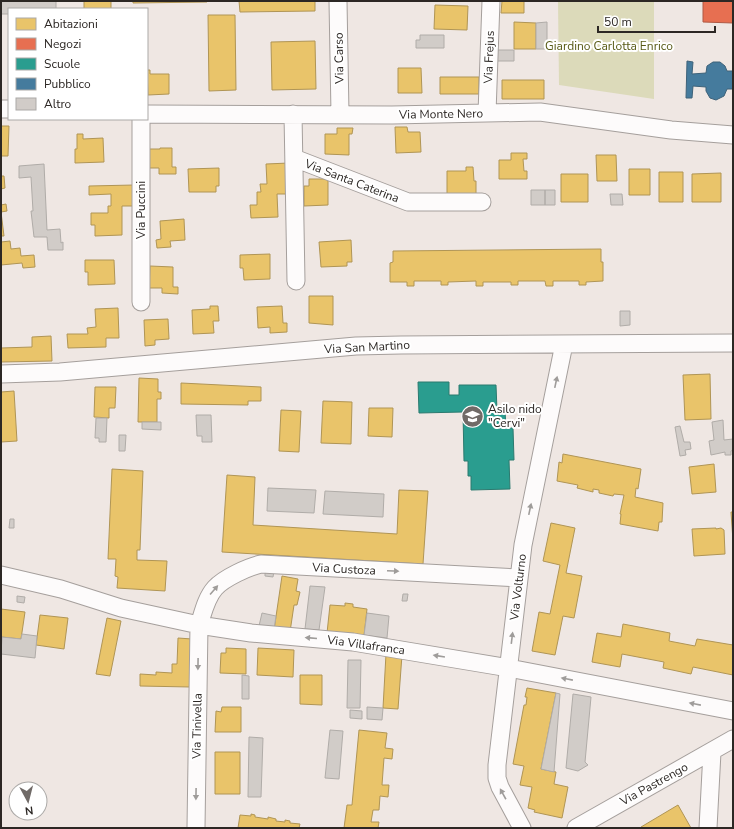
<svg xmlns="http://www.w3.org/2000/svg" width="734" height="829" viewBox="0 0 734 829" font-family="'Nunito Sans',sans-serif">
	<style>
		.green { fill: #dcdaba }
		.homes { fill: #e9c46a; stroke: #b09555 }
		.shops { fill: #e76f51; stroke: #af5944 }
		.schools { fill: #2a9d8f; stroke: #2b7a6f }
		.public { fill: #457b9d; stroke: #3e6279 }
		.building { fill: #d1ccc8; stroke: #b0aca8 }
		.lines { fill: none; stroke-linecap: round; stroke-linejoin: round }
		.minor-casing { stroke: #a59f9c; stroke-width: 19 }
		.minor { stroke: #fdfbfb; stroke-width: 17 }
		.oneway { fill: #9f9c9a }
		.labels { text-anchor: middle; dominant-baseline: central; stroke-width: 4; stroke-linejoin: round; paint-order: stroke }
		.park-label { font-size: 12px; fill: #585a16; stroke: #fff }
		.street-label { font-size: 12px; fill: #2c2724; stroke: #fff }
		.poi-label { font-size: 12px; fill: #2c2724; stroke: #fff; text-anchor: start }
	</style>
	<rect width="100%" height="100%" fill="#efe7e3"/>
	<path class="green" d="M558,1h96v98l-95,-14z"/>
	<path class="homes" d="M84,1h27v8h-27z
		M133,1h74v1l-74,1z
		M239,1h76v10l-75,1z
		M502,1h22v12h-23z
		M435,5l33,1 -1,24 -33,-1z
		M208,15h27l1,75 -27,1z
		M514,22l22,1v26h-22z
		M315,41l1,48 -44,1 -1,-48z
		M398,68h23l1,25h-24z
		M147,70h3v4h19v20l-21,1z
		M440,77h39v17h-39z
		M502,80h42v19h-42z
		M1,126h8l-1,30h-7z
		M395,127h12l1,5h12l1,20 -25,1z
		M337,128h16l-1,6h-3v21l-24,-1v-20h12z
		M77,134h6v5l20,-1 1,24 -29,1v-14h2z
		M160,148h12v19h4v7h-17v-6h-12v-19h13z
		M511,153h16v6h-4l1,12h3v8h-28v-19h12z
		M596,155h20l1,26h-20z
		M289,163l2,31h-14l1,23 -27,1 -1,-13h7v-13h4l-1,-8h7l-1,-20z
		M466,167h7l1,14h2v14h-29v-24h19z
		M219,168v18h-3v6h-27l-1,-23z
		M629,169h21v26h-21z
		M659,172h24v30h-24z
		M721,173v29h-29v-28z
		M561,174h27v28h-27z
		M1,176h3l1,12 -4,1z
		M309,179h19v26l-24,1v-20h5z
		M134,185l1,21h-13v29l-27,1v-11h-4v-12h17v-7h3v-12l-22,1v-9z
		M6,204l1,7 -6,1 3,24h-3v-31z
		M184,219l1,21 -15,1 1,6 -14,1 -1,-8 5,-1 -1,-18z
		M351,240l1,22h-5v4l-26,1 -2,-25z
		M10,241l1,8 9,-1 1,8 13,-1 1,12 -12,1 -1,-5 -21,2v-23z
		M601,249v13h2v19l-17,1v3h-7v-4h-26v5h-7l-1,-5h-27v4h-7v-3h-28v4h-7v-5l-28,1v3h-7v-4h-27v5h-7v-4h-17v-19l3,-1v-11z
		M270,254v25l-26,1 -1,-12h-3v-13z
		M85,260h29l1,24 -27,1v-13h-3z
		M150,266l23,1v20h5v7l-16,-1v-5h-13z
		M309,296h24v29l-24,-2z
		M210,306h8l1,15h-6l1,12 -21,1 -1,-24 18,-1z
		M282,306l1,17h4v9l-17,1v-6l-12,1 -1,-21z
		M118,308l1,30h-13v9l-38,1 -1,-14h21l-1,-6 9,-1 -1,-18z
		M168,319l1,20 -14,1v5l-10,1 -1,-26z
		M51,336l1,25 -51,1v-14l31,-1v-10z
		M710,374l1,45 -26,1 -2,-45z
		M139,378l19,1v13h3v7h-4v23h-19z
		M181,383l80,4v14h-13v4l-67,-1z
		M95,387h21l-1,21h-6v10l-15,-1z
		M14,391l3,50 -16,1v-50z
		M323,401l29,1 -1,42 -30,-1z
		M369,408h24l-1,29 -24,-1z
		M281,410l20,1 -2,41 -20,-1z
		M563,454l78,15 -3,20 -2,-1 -1,9 28,6 -1,19h-3l-1,9 -38,-7 1,-10h-1l4,-19 -10,-1 -1,2 -14,-3v-3l-6,-1v3l-16,-4 1,-3 -21,-4 2,-19 3,1z
		M714,464l2,28 -24,2 -3,-27z
		M112,469l31,2 -3,79h-3v10l30,1 -2,30 -48,-3 1,-11 -3,-1 1,-17h-8z
		M227,475l28,2 -2,48 144,9 2,-44 29,1 -5,73 -201,-12z
		M731,512h2v29z
		M551,523l24,5 -9,45 16,3 -8,42 -11,-2 -8,39 -23,-4 7,-39 11,2 10,-49 -17,-4z
		M716,528v1l5,-1 3,2 1,24 -31,2 -2,-27z
		M282,576l16,3 -2,12 4,1 -3,13h-3l-4,27 -16,-2z
		M345,603l8,1v3l14,2 -3,27 -37,-3 3,-28 15,1z
		M1,609l24,3 -4,27 -20,-2z
		M40,615l28,3 -4,31 -28,-4z
		M107,618l14,3 -11,55 -14,-2z
		M623,624l47,9 -1,8 26,5 2,-7 36,6v30l-40,-8 -2,7 -28,-6 1,-6 -42,-8 -2,13 -28,-5 5,-29 24,4z
		M178,638l14,1 -2,48 -50,-1v-12l16,1v-3l16,1v-9h5z
		M226,648l20,1v25l-26,-1 1,-20h5z
		M258,648l36,2 -1,27 -36,-2z
		M386,654l16,1 -4,54 -15,-1z
		M300,675h22v30l-22,-1z
		M527,688l29,5 -15,76 15,3 -2,12 14,3 -6,31 -28,-6 1,-2 -7,-2 4,-21 -12,-2 4,-19 -11,-2 11,-59h2l1,-8h-2z
		M222,707h19v25h-26l1,-21 5,1z
		M359,730l28,3 -2,15 8,1 -1,10 -8,-1 -2,27h7l-1,12 -8,-1 -1,14h-6l-2,12h8l-1,6h-34l3,-23h5z
		M215,752h25v42h-25z
		M678,805l13,23h-50v-1z
		M251,814l4,1v2l13,2v-2l8,2v2l9,1v-2l5,1v2l10,1 -1,4h-61l2,-13 11,1z"/>
	<path class="shops" d="M703,1h30v22l-30,-1z"/>
	<path class="schools" d="M418,382h31v13h10v-10h37l1,26h8l1,17h7l1,32h-5l1,29 -39,1v-14h-3v-15h-4l-1,-49 -44,1z"/>
	<path class="public" d="M687,61l6,1 -1,12 14,-1 1,-7 6,-4h7l5,4 2,5h6v18h-6l-3,7 -8,4 -6,-2 -4,-7v-4l-13,-1 -1,12h-6z"/>
	<path class="building" d="M1,1h55v8h-47v5h-8z
		M547,22v27h-11v-26z
		M420,35h24v13h-28v-8h4z
		M496,50h18v11h-18z
		M44,164l3,66 13,-1 1,14 2,-1v8h-15l-1,-13h-13l-3,-26h2l-2,-34 -12,1v-12z
		M531,190h14v15h-14z
		M545,190h10v15h-10z
		M610,194h12l1,11h-12z
		M620,311h10v14l-10,1z
		M196,415h15l1,27h-10v-6h-5z
		M96,418h11l-1,24h-7v-4h-4z
		M723,420l1,20 9,-1v11l-2,1v4h-6v-3l-14,3 -2,-14 5,-1 -2,-18z
		M142,422h19v8l-19,-1z
		M680,426l4,16h6l1,7 -6,1 1,5 -6,1 -5,-29z
		M119,435h7l-1,16h-6z
		M268,488l48,2 -2,23 -47,-2z
		M325,491l59,3 -1,23 -60,-3z
		M10,519h4v9h-5z
		M265,571h9l-1,6 -8,-1z
		M310,586l15,1 -6,43 -14,-1z
		M403,594h5l-1,7h-5z
		M17,596l8,1 -1,6 -7,-1z
		M262,613l14,3 -2,13 -15,-3z
		M367,613l22,3 -2,22 -23,-3z
		M22,634l15,2 -2,22 -34,-4 1,-17 19,2z
		M348,660h13l-1,48h-13z
		M242,675l7,1v23h-7z
		M556,693l4,1 -6,78 -13,-3z
		M573,694l18,3 -6,65 3,3 -10,6 -12,-3z
		M367,707l16,1 -1,12 -15,-1z
		M350,710l12,1v8l-12,-1z
		M330,730l13,1 -4,48 -14,-1z
		M249,737l14,1 -2,59h-13z"/>
	<g class="lines">
		<defs>
			<path id="minor" d="M338,1l2,113
				M1,109h8
				M487,113l4,-112
				M147,114l245,1 148,-3 131,18 62,5
				M293,114l3,167
				M294,158l114,44h74
				M141,302v-183
				M1,374l59,-2 296,-26 45,-1 332,-2
				M1,575l60,14 60,19 78,17 52,8 102,9 156,26 224,43
				M196,828l3,-203c4,-12 7,-27 16,-37 9,-10 33,-21 46,-24l258,14
				M522,828l-22,-41 -3,-9v-13l26,-220 41,-201
				M576,828l157,-89
				M708,828l4,-76"/>
		</defs>
		<use href="#minor" class="minor-casing"/>
		<use href="#minor" class="minor"/>
	</g>
	<defs><path id="oneway-solid" d="M-6-.8H1V-3.2L6.5 0L1 3.2V.8H-6Z"/></defs>
	<g class="oneway">
		<use href="#oneway-solid" transform="translate(556 382) rotate(-78)"/>
		<use href="#oneway-solid" transform="translate(530 509) rotate(-78)"/>
		<use href="#oneway-solid" transform="translate(393 571) rotate(3)"/>
		<use href="#oneway-solid" transform="translate(214 590) rotate(-49)"/>
		<use href="#oneway-solid" transform="translate(311 638) rotate(-175)"/>
		<use href="#oneway-solid" transform="translate(512 638) rotate(-83)"/>
		<use href="#oneway-solid" transform="translate(439 656) rotate(-171)"/>
		<use href="#oneway-solid" transform="translate(198 664) rotate(91)"/>
		<use href="#oneway-solid" transform="translate(567 679) rotate(-169)"/>
		<use href="#oneway-solid" transform="translate(695 704) rotate(-169)"/>
		<use href="#oneway-solid" transform="translate(196 794) rotate(91)"/>
		<use href="#oneway-solid" transform="translate(503 794) rotate(-119)"/>
	</g>
	<defs>
		<symbol id="school-disc" viewBox="-11 -11 22 22"><circle r="9.5" fill="#706a67" stroke="#fff"/><path d="M0-5L7-2L0 1L-7-2ZM-4 1L0 2.5L4 1V4Q0 6-4 4Z" fill="#fff"/></symbol>
	</defs>
	<g fill-rule="evenodd">
		<use href="#school-disc" x="460" y="404" width="25" height="25"/>
	</g>
	<g class="labels">
		<g class="park-label">
			<text x="609" y="46">Giardino Carlotta Enrico</text>
		</g>
		<g class="street-label">
			<text transform="translate(489 57) rotate(-88)">Via Frejus</text>
			<text transform="translate(339 58) rotate(-91)">Via Carso</text>
			<text transform="translate(441 114) rotate(-1)">Via Monte Nero</text>
			<text transform="translate(352 181) rotate(21)">Via Santa Caterina</text>
			<text transform="translate(141 210) rotate(-90)">Via Puccini</text>
			<text transform="translate(367 347) rotate(-3)">Via San Martino</text>
			<text transform="translate(344 569) rotate(3)">Via Custoza</text>
			<text transform="translate(518 587) rotate(-83)">Via Volturno</text>
			<text transform="translate(366 645) rotate(8)">Via Villafranca</text>
			<text transform="translate(197 726) rotate(-89)">Via Tinivella</text>
			<text transform="translate(654 784) rotate(-29)">Via Pastrengo</text>
		</g>
		<g class="poi-label">
			<text x="488" y="409">Asilo nido<tspan x="488" dy="14">"Cervi"</tspan></text>
		</g>
	</g>
	<rect width="734" height="829" fill="none" stroke="#2c2724" stroke-width="4"/>
	<rect x="8" y="8" width="140" height="112" fill="#ffffff" stroke="#aba9a7"/>
	<rect x="16" y="18" width="20" height="12" fill="#e9c46a" stroke="#aba9a7"/>
	<text x="44" y="28" font-size="12" fill="#2c2724">Abitazioni</text>
	<rect x="16" y="38" width="20" height="12" fill="#e76f51" stroke="#aba9a7"/>
	<text x="44" y="48" font-size="12" fill="#2c2724">Negozi</text>
	<rect x="16" y="58" width="20" height="12" fill="#2a9d8f" stroke="#aba9a7"/>
	<text x="44" y="68" font-size="12" fill="#2c2724">Scuole</text>
	<rect x="16" y="78" width="20" height="12" fill="#457b9d" stroke="#aba9a7"/>
	<text x="44" y="88" font-size="12" fill="#2c2724">Pubblico</text>
	<rect x="16" y="98" width="20" height="12" fill="#d1ccc8" stroke="#aba9a7"/>
	<text x="44" y="108" font-size="12" fill="#2c2724">Altro</text>
	<g transform="translate(28 801) rotate(173)"><circle r="19" fill="#ffffff" stroke="#aba9a7"/>
	<path d="M0-3L7 15L0 10L-7 15Z" fill="#706a67"/>
	<text y="-6" font-size="11" font-weight="bold" text-anchor="middle" fill="#2c2724">N</text>
	</g>
	<path d="M598 26v6h117v-6" fill="none" stroke="#2c2724" stroke-width="2"/>
	<text x="604" y="26" font-size="12" fill="#2c2724" stroke="#ffffff" stroke-width="3" paint-order="stroke">50 m</text>
</svg>
